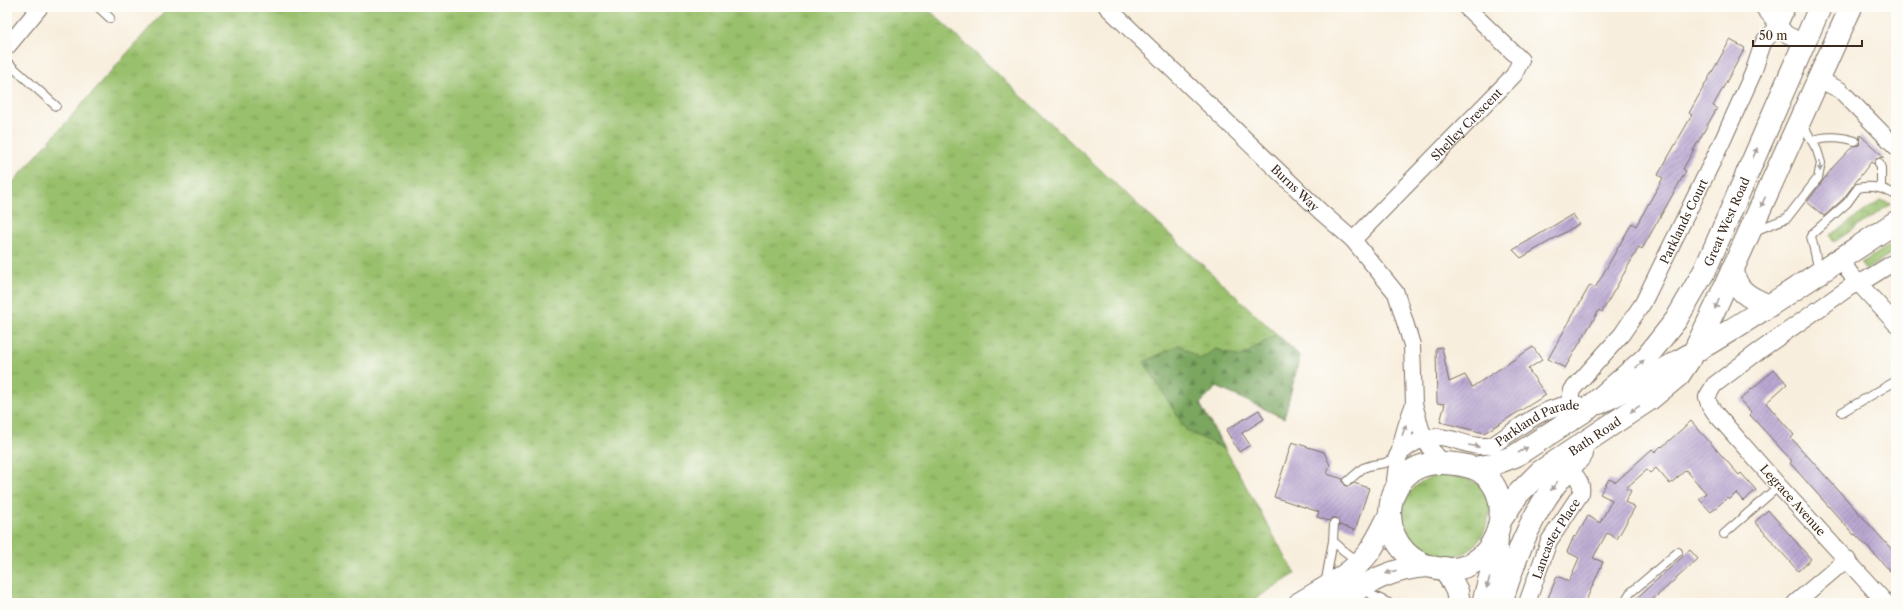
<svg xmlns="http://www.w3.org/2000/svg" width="1903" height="610" viewBox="0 0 1903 610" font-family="'Libre Caslon Text',serif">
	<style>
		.grass { fill: url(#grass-tufts); stroke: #6a7545 }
		.forest { fill: url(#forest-firs); stroke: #5a683f }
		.building { fill: url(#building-hatch) }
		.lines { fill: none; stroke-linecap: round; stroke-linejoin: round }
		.lane-casing { stroke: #7d6f61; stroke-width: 10 }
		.street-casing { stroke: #7d6f61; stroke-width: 18 }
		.primary-casing { stroke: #7d6f61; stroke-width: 24 }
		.highway-casing { stroke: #7d6f61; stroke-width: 24 }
		.lane { stroke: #fff; stroke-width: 8 }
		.street { stroke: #fff; stroke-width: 16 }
		.primary { stroke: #fff; stroke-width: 22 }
		.highway { stroke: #fff; stroke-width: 22 }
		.oneway { fill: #a79f9a }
		.labels { text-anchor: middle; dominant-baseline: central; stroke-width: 3; stroke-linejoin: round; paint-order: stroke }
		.street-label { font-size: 12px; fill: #3b2a1e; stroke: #fdfcf7 }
	</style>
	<defs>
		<pattern id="grass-tufts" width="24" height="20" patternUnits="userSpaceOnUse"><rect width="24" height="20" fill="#99c06c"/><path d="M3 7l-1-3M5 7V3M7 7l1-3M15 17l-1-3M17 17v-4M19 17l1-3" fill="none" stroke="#7e9c58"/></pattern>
		<pattern id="forest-firs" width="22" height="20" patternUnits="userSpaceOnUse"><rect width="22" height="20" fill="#7aa660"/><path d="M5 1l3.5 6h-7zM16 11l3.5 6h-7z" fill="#65874f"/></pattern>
		<pattern id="building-hatch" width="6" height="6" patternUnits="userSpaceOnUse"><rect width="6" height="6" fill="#b9a7d1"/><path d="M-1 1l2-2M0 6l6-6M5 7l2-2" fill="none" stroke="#9888a9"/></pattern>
	</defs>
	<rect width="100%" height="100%" fill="#fdfcf7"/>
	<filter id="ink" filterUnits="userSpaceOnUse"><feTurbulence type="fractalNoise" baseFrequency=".025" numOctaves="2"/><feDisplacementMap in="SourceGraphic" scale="8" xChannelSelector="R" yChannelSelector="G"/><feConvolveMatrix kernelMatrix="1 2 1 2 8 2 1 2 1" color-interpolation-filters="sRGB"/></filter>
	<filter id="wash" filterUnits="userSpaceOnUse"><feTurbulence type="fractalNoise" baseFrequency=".012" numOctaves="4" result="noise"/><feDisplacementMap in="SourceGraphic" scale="16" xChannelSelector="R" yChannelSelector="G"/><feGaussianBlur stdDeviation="0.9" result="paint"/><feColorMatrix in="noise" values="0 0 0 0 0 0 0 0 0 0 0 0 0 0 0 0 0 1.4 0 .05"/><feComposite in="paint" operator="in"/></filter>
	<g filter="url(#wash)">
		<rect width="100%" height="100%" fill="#f8eedd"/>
		<path class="grass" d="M168,7h758l374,349 -16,62 -67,-31 -17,17 95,170 -46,29h-1242v-414z
			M1881,200l10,4 -57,38 -4,-7z
			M1896,242v10l-31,18 -4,-7z
			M1448,474l19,5 15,6 10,21c-4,13 -6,27 -15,37 -32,39 -101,-14 -64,-54 10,-11 21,-14 35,-15z"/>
		<path class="forest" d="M1277,334l23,22 -16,62 -67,-31 -17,17 24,45 -38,-19 -42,-68 35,-17 21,14 16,-10 24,8z"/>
		<g id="blocks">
			<path class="building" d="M1730,40l15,8 -32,58 4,2 -34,61 3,2 -44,78 -3,-2 -37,65 -3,-2 -34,58 -17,-9 42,-74 5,3 37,-65 4,3 27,-48 -5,-3 34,-60 -3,-2z
				M1860,135l24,22 -7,1 -3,6 -3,-2 -28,37 -19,17 -17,-14 26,-35 20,-21 6,-1z
				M1573,214l6,10 -58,34 -8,-8z
				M1442,347l7,35 16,-7 7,12 61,-40 9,13 -14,9 18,26 -62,38 -44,-11 5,-18 -8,-1 -1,-55z
				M1774,369l13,15 -21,19 28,32 -3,3 105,116v23l-41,-43 -1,1 -64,-72 2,-2 -42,-46 2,-2 -12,-13z
				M1259,410l5,9 -22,14 8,12 -11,7 -13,-22z
				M1691,421l48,54 2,-2 15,17 -13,11 -7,-8 -7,7 -2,-2 -16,14 -12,-13 7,-6 -20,-23 -16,14 -14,-16 -6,5 -3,-3 -21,18 5,3 -6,11 10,5 -18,32 -10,-6 -14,25 10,4 -18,41h-39l11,-27 12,5 10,-23 -12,-6 7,-16 2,1 12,-21 12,7 12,-23 -12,-6 9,-15 7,3 36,-33 3,3 6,-6 1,1z
				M1292,442l32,10 6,13 -3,9 16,5v3l3,4h3l5,-3 15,5 -14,42 -16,-5 -2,-7h-5l-3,3 -12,-4 2,-5 -45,-15z
				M1768,510l43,49 -13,12 -43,-49z
				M1690,550l8,9 -49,44h-18z"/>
		</g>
	</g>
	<g filter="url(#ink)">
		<use href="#blocks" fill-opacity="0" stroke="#7d6f61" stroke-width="1"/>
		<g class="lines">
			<defs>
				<path id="lane" d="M98,7l12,11
					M7,62l49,44
					M1813,141c10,-6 31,-4 42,0
					M1879,163l2,5v20
					M1754,231l33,-13 31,-40 3,-15 -4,-13 -15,-27
					M1822,269l-5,-7 -6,-26 1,-2 35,-31 11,-15c15,-3 25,0 38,7
					M1842,412l54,-31
					M1348,481l15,-13 9,-3 13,-2 12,-7
					M1724,534l55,-48
					M1333,541l10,9 16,12
					M1325,585l8,-44 1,-18
					M1364,586l8,9 17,8
					M1624,603l6,-10 48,-41"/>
				<g id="street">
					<path id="s1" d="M1107,7l213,204 33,29 43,53 16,52 2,59 7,25 8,18 14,16"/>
					<path d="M1763,7l23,27 18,9"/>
					<path d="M7,47l33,-40"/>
					<path d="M1818,79l22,11 56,57"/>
					<path id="s2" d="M1353,240l161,-165 7,-15 -55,-53"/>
					<path d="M1840,259l12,17 44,48"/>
					<path id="s3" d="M1569,404l3,-14 50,-56 21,-31 79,-161 31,-69 9,-27 3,-6 13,-13 9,-20"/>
					<path id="s4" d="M1397,456c10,-9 25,-19 38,-19 21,-1 34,13 58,8 23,-15 57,-45 86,-40"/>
					<path d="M1394,492c2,-32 8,-58 20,-88"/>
					<path id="s5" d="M1527,603l22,-62 32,-48c3,-14 -12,-23 -21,-32"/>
					<path d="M1795,603l52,-44"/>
					<path d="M1886,603l-107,-117 -64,-73 -6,-9 -2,-7 7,-12 45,-34 91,-64 17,-8 29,-18"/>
				</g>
				<path id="primary" d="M1733,268c1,23 17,30 36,38
					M1599,403c105,-50 200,-117 297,-181"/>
				<g id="highway">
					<path d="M1443,463c13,1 28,2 38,9 38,26 17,95 -29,97 -82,2 -80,-109 -9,-106z"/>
					<path id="s6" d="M1474,468l17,-3 24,-9 74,-48 57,-50 30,-38 29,-50 115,-263"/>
					<path id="s7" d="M1500,521l18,-27 22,-22 110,-73 29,-24 14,-21 24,-50 134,-297"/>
					<path d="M1445,568l12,23 2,12"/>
					<path d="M1300,603c23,-14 53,-29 69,-51 8,-11 14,-24 20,-36"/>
					<path d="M1335,603c32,-20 55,-35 94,-37"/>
					<path d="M1483,603l13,-48 1,-18"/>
					<path d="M1501,603c13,-41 27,-82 53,-117 8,-11 18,-21 28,-32"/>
				</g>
			</defs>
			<use href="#lane" class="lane-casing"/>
			<use href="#street" class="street-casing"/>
			<use href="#primary" class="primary-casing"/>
			<use href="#highway" class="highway-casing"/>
			<use href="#lane" class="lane"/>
			<use href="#street" class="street"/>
			<use href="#primary" class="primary"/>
			<use href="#highway" class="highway"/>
		</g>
		<defs><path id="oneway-solid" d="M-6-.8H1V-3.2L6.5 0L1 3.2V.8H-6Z"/></defs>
		<g class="oneway">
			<use href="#oneway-solid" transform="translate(1755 153) rotate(-67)"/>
			<use href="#oneway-solid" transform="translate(1820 166) rotate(90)"/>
			<use href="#oneway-solid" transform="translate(1763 202) rotate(114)"/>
			<use href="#oneway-solid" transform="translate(1717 304) rotate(114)"/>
			<use href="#oneway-solid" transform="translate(1640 364) rotate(-43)"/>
			<use href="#oneway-solid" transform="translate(1635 409) rotate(145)"/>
			<use href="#oneway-solid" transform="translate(1404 430) rotate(-71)"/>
			<use href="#oneway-solid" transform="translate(1474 446) rotate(10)"/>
			<use href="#oneway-solid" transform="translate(1523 450) rotate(-31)"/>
			<use href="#oneway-solid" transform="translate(1554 486) rotate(127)"/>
			<use href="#oneway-solid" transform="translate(1391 572) rotate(162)"/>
			<use href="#oneway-solid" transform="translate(1488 583) rotate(106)"/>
		</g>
	</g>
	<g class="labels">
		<g class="street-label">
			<text stroke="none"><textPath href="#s2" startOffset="162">Shelley Crescent</textPath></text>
			<text stroke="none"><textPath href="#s1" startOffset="261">Burns Way</textPath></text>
			<text stroke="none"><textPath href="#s3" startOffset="218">Parklands Court</textPath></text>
			<text stroke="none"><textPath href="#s6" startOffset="366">Great West Road</textPath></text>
			<text stroke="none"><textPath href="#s4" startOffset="153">Parkland Parade</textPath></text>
			<text stroke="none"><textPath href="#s7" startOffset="129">Bath Road</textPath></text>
			<text transform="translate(1793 500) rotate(48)">Legrace Avenue</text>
			<text stroke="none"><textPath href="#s5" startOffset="71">Lancaster Place</textPath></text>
		</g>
	</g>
	<rect width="1903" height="610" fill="none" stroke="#fdfcf7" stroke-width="24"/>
	<path d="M1753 40v6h109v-6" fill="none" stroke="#3b2a1e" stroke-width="2"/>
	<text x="1759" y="40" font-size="12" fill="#3b2a1e" stroke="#fdfcf7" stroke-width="3" paint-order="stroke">50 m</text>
</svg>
